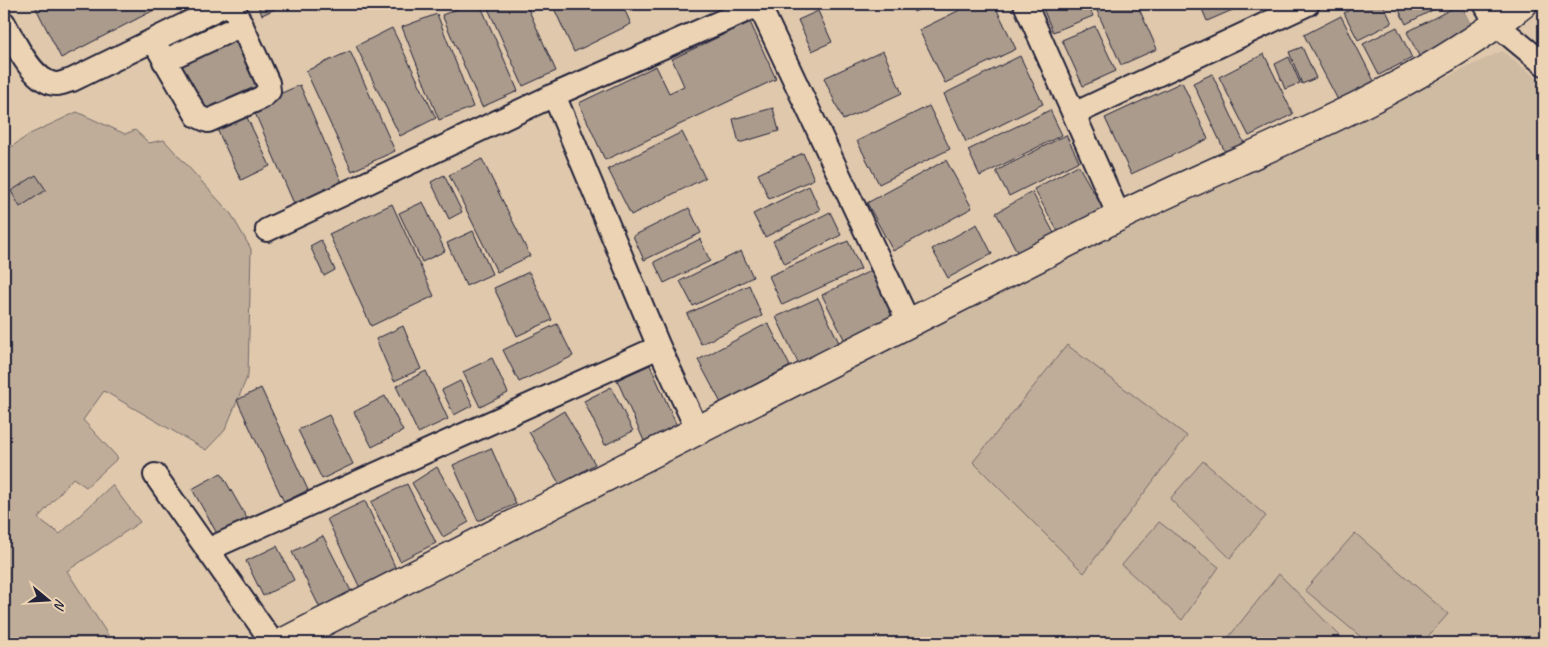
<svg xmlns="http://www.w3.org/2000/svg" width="1548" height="647" viewBox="0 0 1548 647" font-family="Caveat,sans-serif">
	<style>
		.built { fill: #cfbaa2 }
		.green { fill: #c0ad99; stroke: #71686a }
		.building { fill: #aa9b8c; stroke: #22223b }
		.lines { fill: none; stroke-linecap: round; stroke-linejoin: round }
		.street-casing { stroke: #22223b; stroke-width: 26 }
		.secondary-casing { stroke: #22223b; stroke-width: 31 }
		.street { stroke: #ebd3b3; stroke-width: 22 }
		.secondary { stroke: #ebd3b3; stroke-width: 28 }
	</style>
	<rect width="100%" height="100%" fill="#dfc8ac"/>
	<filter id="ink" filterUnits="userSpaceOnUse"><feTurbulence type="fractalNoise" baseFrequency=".02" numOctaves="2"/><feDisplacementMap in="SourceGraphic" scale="10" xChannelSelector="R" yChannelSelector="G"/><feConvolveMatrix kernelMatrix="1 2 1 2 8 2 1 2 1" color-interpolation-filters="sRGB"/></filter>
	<g filter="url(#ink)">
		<path class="built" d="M1502,51l42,33v559h-1240l226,-116 455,-225 159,-82z"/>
		<path class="green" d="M77,112l48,22 10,-4 14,13 15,-3 67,74 20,35 -3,126 -23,55 -19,20 -102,-59 -21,29 35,38 -32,29 -13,-9 -35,40 22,16 52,-49 28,37 -73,49 46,72h-109v-491l26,-18z
			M1067,345l120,91 -103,137 -111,-111z
			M1203,461l63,55 -36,42 -60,-59z
			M1159,522l60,45 -37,53 -60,-55z
			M1355,533l93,81 -26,29h-54l-63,-53z
			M1279,574l68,69h-123z"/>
		<path class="building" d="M34,4h119l3,5 -95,49z
			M257,4h29l-24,11z
			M470,4h10l38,87 -36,16 -40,-92z
			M486,4h40l30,67 -33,15z
			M552,4h70l9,20 -57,28z
			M910,4h21l-17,8z
			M972,4h22l22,45 -71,34 -26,-53z
			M1041,4h47l5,12 -40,16z
			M1094,4h43l20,45 -36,16z
			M1200,4h35l2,4 -30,13z
			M1361,4h22l9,19 -34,17 -14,-27z
			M1396,4h48l-38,20z
			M1461,4l13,26 -54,28 -13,-26z
			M818,11l14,31 -20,9 -14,-31z
			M437,14l36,93 -34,13 -37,-93z
			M1341,16l33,65 -36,19 -34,-65z
			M750,22l26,57 -171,81 -26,-57 77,-37 13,27 15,-7 -12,-27z
			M1095,26l21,45 -33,15 -21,-46z
			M1397,27l15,31 -33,17 -16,-31z
			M392,28l44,90 -36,18 -44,-90z
			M237,31l29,55 -61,31 -28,-56z
			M1302,47l14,31 -14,6 -13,-32z
			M350,51l45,100 -43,20 -46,-100z
			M883,51l19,42 -59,27 -19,-42z
			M1264,54l29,60 -44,22 -30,-59z
			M1020,56l23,48 -77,38 -22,-48z
			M1289,57l11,26 -15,6 -10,-25z
			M1212,74l32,69 -19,9 -32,-69z
			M1182,82l26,57 -77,35 -26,-56z
			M300,85l43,100 -48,21 -43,-100z
			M929,106l21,43 -71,35 -22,-43z
			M773,108l6,23 -40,12 -6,-24z
			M1050,110l12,25 -82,41 -12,-26z
			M244,111l26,55 -29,14 -26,-55z
			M682,132l23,46 -74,37 -23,-46z
			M1066,135l13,26 -70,35 -13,-25z
			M803,153l11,26 -45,20 -11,-25z
			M482,159l48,97 -33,16 -48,-97z
			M946,160l26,48 -79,43 -26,-48z
			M1078,165l27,47 -44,25 -27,-48z
			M36,175l10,15 -26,17 -9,-16z
			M444,175l18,37 -13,7 -18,-37z
			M809,186l11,24 -55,27 -12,-23z
			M1032,192l24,45 -36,20 -24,-44z
			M423,202l22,49 -23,11 -23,-49z
			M392,204l42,92 -63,30 -42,-92z
			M689,208l12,25 -57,27 -11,-24z
			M830,212l11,23 -56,29 -12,-23z
			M977,224l15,30 -44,24 -16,-29z
			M473,231l19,43 -26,12 -19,-43z
			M700,239l10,22 -46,22 -10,-21z
			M321,240l14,30 -11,6 -14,-30z
			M848,241l13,28 -79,36 -13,-29z
			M741,251l12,26 -60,29 -13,-25z
			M872,270l22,46 -49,25 -23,-46z
			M529,272l23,48 -35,16 -23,-48z
			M749,285l13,31 -61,28 -14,-30z
			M818,298l22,47 -41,20 -23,-48z
			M768,323l22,43 -69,37 -23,-43z
			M557,324l16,32 -54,26 -16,-32z
			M403,326l18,43 -27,12 -18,-42z
			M492,358l16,35 -28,14 -17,-35z
			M650,365l27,61 -33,15 -27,-61z
			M426,371l22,48 -30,14 -22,-47z
			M460,381l13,24 -19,10 -12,-25z
			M611,387l22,44 -28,14 -21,-44z
			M261,388l47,102 -24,12 -47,-102z
			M385,396l18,35 -31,16 -18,-35z
			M564,411l31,53 -35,21 -31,-53z
			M329,415l24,49 -31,15 -24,-49z
			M491,448l25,56 -38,17 -25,-56z
			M437,467l32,55 -26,15 -31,-54z
			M221,473l28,49 -29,17 -28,-50z
			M407,484l29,59 -36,18 -29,-59z
			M365,501l32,70 -37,17 -33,-69z
			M323,536l30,59 -32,15 -29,-58z
			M277,546l17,34 -31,16 -17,-35z"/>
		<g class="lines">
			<defs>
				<path id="street" d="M1025,4l94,212
					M1485,4l12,21 47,39
					M759,5l149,316
					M4,23c10,18 29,61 53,61 4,0 10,-3 15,-4l155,-76
					M153,40l44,76 11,5 53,-23 8,-7 -1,-8 -36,-79
					M164,61l78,-36
					M554,95l105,252 38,82
					M1074,114l234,-110
					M267,230l287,-135 207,-91
					M155,475l118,168
					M207,550l452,-203"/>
				<path id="secondary" d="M282,643c275,-141 550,-283 826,-421 139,-70 292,-120 415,-218"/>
			</defs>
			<use href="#street" class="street-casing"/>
			<use href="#secondary" class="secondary-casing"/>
			<use href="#street" class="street"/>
			<use href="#secondary" class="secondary"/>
		</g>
	</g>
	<rect width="1548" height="647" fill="none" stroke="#ebd3b3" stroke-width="20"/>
	<rect x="10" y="10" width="1528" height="627" fill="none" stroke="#22223b" stroke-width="2" filter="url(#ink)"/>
	<g transform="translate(48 600) rotate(108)" stroke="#ebd3b3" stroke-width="4" paint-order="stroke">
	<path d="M0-4L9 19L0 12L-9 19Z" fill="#22223b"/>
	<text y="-8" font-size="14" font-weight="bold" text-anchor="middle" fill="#22223b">N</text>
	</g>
</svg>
